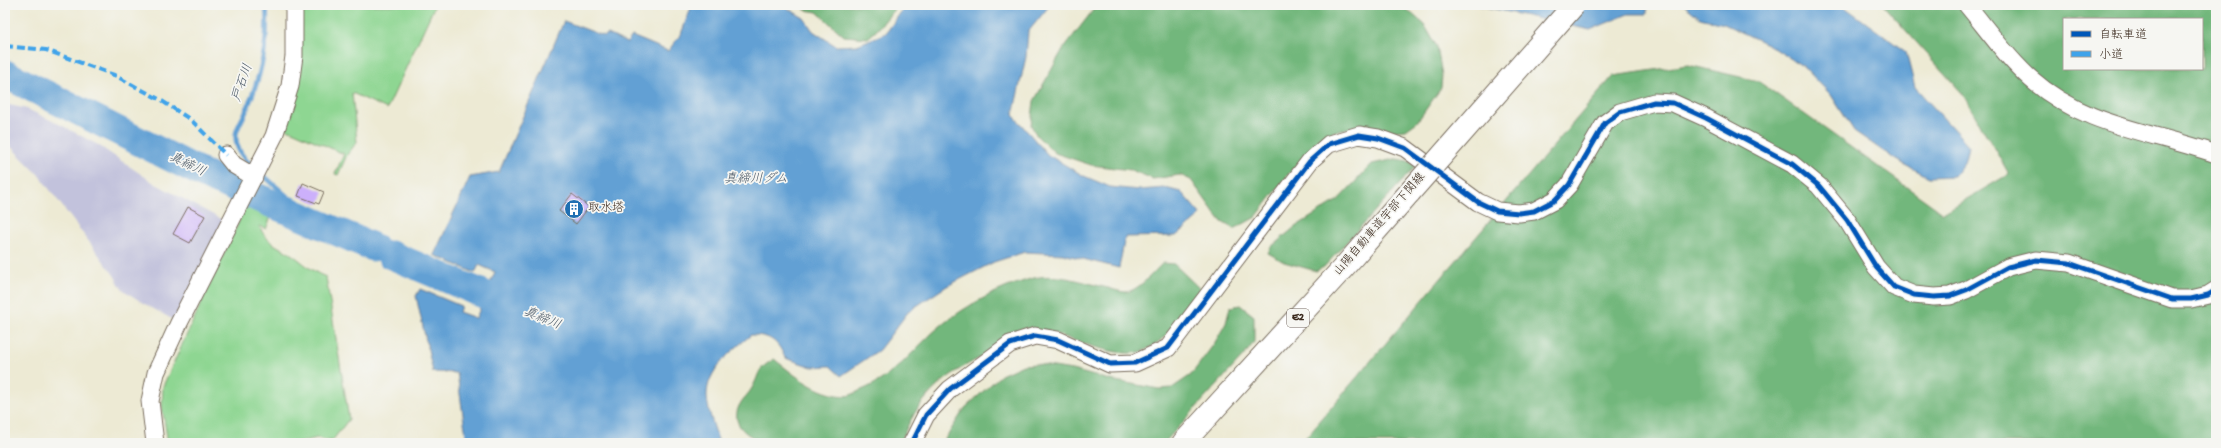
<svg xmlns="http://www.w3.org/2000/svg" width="2221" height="448" viewBox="0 0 2221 448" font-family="'Gochi Hand','Klee One',sans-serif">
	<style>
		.industrial { fill: #c2c2dc }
		.green { fill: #8ed692; stroke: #648058 }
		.forest { fill: #72b77c; stroke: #56704d; fill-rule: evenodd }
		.water { fill: #62a0d4; stroke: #4e6579 }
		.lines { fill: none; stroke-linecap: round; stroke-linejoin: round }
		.stream { stroke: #62a0d4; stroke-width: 5 }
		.river { stroke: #62a0d4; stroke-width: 29 }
		.building { fill: #ccb0fb }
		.minor-casing { stroke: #796d5e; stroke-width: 19 }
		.motorway-casing { stroke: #796d5e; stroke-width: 24 }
		.minor { stroke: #fff; stroke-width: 17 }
		.motorway { stroke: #fff; stroke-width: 22 }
		.motorway-bridge-casing { stroke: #796d5e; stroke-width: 24; stroke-linecap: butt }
		.motorway-bridge { stroke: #fff; stroke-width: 22 }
		.quiet { stroke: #3fa3ea; stroke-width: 4; stroke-dasharray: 8 4; stroke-linecap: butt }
		.cycleway-casing { stroke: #f6f6f2; stroke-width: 8 }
		.cycleway { stroke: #0057b8; stroke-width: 5 }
		.labels { text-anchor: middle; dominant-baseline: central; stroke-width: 3.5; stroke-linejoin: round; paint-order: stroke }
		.shield { fill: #f6f6f2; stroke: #73675e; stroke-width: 1 }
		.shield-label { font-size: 11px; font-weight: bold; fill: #3b2a1e }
		.poi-label { font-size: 12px; fill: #3b2a1e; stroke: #f6f6f2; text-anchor: start }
		.street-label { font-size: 12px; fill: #3b2a1e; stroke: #f6f6f2 }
		.water-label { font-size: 13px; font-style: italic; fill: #4b5967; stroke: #f6f6f2 }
	</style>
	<rect width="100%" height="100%" fill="#f6f6f2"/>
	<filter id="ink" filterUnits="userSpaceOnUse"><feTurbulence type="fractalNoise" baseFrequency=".025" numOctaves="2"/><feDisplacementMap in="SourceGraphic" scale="8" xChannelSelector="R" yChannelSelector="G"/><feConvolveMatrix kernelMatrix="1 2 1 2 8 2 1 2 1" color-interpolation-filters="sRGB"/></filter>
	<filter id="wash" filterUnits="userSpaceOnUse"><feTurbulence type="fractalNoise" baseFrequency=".012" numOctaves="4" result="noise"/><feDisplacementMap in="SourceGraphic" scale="16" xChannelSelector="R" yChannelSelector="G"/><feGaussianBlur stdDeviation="0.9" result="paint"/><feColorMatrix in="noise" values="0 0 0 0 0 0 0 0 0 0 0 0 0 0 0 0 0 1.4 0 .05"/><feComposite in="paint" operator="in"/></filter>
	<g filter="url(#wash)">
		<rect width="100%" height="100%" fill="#edead4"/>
		<path class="industrial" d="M5,104l22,5 36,17 35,19 56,38 76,41 -51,99 -36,-20 -21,-14 -8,-14 -76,-101 -33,-33z"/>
		<path class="green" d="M301,5h134l-48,104 -35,-16 5,49 -10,13 -9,20 -3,-1 9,-20 -61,-27z
			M246,206l25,11 -5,12 -7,-3c10,21 23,20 39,33 9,7 17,14 28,18l23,142 -17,22 -15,-3 -20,5h-129l-6,-36 1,-21z"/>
		<path class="forest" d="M802,5h96l-20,24 -10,9 -24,-2 -27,-24 -12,-2z
			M1097,5h301l7,3 19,16 13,23 5,28 -1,13 -24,34 -11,8 -12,1 -37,-5 -25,6 -37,34 -39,51 -22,12 -12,-7 -8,-10 -23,-32 -11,-5 -27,4 -22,-9 -40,-5 -36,-12 -18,-17 -6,-11 3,-24 29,-52z
			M1883,5h333v438h-915l312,-367 75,-11 70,16 185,132 66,-39 -47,-81zM2064,19h138v50h-138z
			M1395,159c8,1 16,1 20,8l-91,100 -8,4 -32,-9 -16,-9 3,-6 24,-20 43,-27 34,-36z
			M1163,263l11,1 26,25c-4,14 -14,23 -24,35 -9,11 -19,21 -33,27 -23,9 -74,-13 -98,-21 -41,18 -89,32 -119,68 -12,13 -19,29 -26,45h-132c-16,-4 -39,-16 -29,-37 3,-7 10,-12 13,-18 9,-16 3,-17 22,-29 22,17 42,35 71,37 5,0 10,-3 14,-5 42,-16 57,-49 92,-73 22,-16 50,-30 76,-38 25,-9 52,1 77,7 6,1 15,5 21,5 14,-1 28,-20 38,-29z
			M1240,305l14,11v26l-8,11 -82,90h-218l-1,-4 20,-31 36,-33 22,-10 13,-1 36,6 38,10 49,9 13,-1 19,-13 23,-31 12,-21 4,-16z"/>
		<path class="water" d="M692,5h90l22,13 9,13 23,15 21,-1 29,-12 20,-28h144l-22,27 -2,25 -13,58 35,40 36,21 26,11 29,3 26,-2 16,4 20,23 -25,21 -51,1 -6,31 -56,-14 -38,-2 -31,10 -47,24 -38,25 -30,39 -38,26 -11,-10 -18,1 -27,-9c-7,-17 -15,-23 -34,-23 -19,16 -45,35 -44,62 1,15 8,32 12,46h-252l-10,-70 -24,-1 -17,-76 4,-7 41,17 -2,6 17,6 19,-46 -16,-7 -4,8 -41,-18 36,-78 29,-5 65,-151 40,15 4,-2 19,9 5,-7 36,15 13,-17z
			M1477,5h170v9h-19l-38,16z
			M1684,5h158l64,47 9,35 54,59 -3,14 -12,16 -25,1 -33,-17 -42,-29 -23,-36 -27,-28 -35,-22 -45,-21 -24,-6z"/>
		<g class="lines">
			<path class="stream" d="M266,5c3,36 -4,68 -18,101 -3,10 -10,18 -12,28 -1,10 3,18 9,25l44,39 8,3 -5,11"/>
			<path class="river" d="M5,74l205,103 163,70
				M391,255l130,55"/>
		</g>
		<g id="blocks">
			<path class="building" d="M303,183l21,9 -5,12 -21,-8z
				M572,194l17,13 -13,17 -17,-13z
				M188,207l17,9 -15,27 -17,-9z"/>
		</g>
	</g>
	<g filter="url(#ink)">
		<use href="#blocks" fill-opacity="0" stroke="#796d5e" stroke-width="1"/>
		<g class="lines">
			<defs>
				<path id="minor" d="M1967,5c20,24 40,53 64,74 54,48 120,52 185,75
					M226,155l8,10 20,12
					M155,443l-5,-42 6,-28 23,-50 95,-187 16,-50 4,-30v-51
					M912,443l14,-28 24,-26 60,-45 25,-8 23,4 52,24 25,-1 33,-15 142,-187 19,-17 30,-9 19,3 27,10 73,54 19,9 22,2 15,-2 21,-11 14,-15 36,-62 15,-11 34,-10 19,1 33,15 86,46 27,22 28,34 29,47 18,20 20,8 20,2 16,-1 16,-6 42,-23 28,-7 33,3 103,36h19l17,-4 8,-5"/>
				<path id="motorway" d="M1183,443l161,-176 66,-75"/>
			</defs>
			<use href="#minor" class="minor-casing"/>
			<use href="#motorway" class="motorway-casing"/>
			<use href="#minor" class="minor"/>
			<use href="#motorway" class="motorway"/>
			<defs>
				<path id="motorway-bridge" d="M1410,192l164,-187"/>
			</defs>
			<use href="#motorway-bridge" class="motorway-bridge-casing"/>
			<use href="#motorway-bridge" class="motorway-bridge"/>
			<path class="quiet" d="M5,46l41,4 68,25 45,24 32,21 35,35"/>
			<defs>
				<path id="cycleway" d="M912,443l14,-28 24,-26 60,-45 25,-8 23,4 52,24 25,-1 33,-15 142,-187 19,-17 30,-9 19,3 27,10 73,54 19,9 22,2 15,-2 21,-11 14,-15 36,-62 15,-11 34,-10 19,1 33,15 86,46 27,22 28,34 29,47 18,20 20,8 20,2 16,-1 16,-6 42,-23 28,-7 33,3 103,36h19l17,-4 8,-5"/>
			</defs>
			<use href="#cycleway" class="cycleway-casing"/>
			<use href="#cycleway" class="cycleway"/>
		</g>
	</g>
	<defs>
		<symbol id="building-disc" viewBox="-11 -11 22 22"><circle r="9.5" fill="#1f6fb2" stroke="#f6f6f2"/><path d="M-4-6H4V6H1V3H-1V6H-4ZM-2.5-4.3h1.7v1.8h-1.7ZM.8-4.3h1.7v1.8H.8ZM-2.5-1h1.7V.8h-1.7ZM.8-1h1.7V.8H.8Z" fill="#fff"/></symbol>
	</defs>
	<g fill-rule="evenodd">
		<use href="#building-disc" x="563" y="198" width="22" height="22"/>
	</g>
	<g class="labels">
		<rect class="shield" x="1287" y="309" width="22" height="18" rx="3"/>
		<g class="shield-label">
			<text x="1298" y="318">E2</text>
		</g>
		<g class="poi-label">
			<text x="588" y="209">取水塔</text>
		</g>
		<g class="street-label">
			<text transform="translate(1380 225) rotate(-49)">山陽自動車道宇部下関線</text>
		</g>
		<g class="water-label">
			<text transform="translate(243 83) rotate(-71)">戸石川</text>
			<text transform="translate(187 165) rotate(26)">真締川</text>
			<text x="756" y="179">真締川ダム</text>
			<text transform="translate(542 319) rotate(23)">真締川</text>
		</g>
	</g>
	<rect width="2221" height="448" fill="none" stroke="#f6f6f2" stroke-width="20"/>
	<rect x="2063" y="18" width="140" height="52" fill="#f6f6f2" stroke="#aba49d"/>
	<rect x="2071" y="31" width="20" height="6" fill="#0057b8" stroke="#aba49d"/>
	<text x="2099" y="38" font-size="12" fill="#3b2a1e">自転車道</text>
	<rect x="2071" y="51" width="20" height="6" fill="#3fa3ea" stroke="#aba49d"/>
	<text x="2099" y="58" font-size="12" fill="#3b2a1e">小道</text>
</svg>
